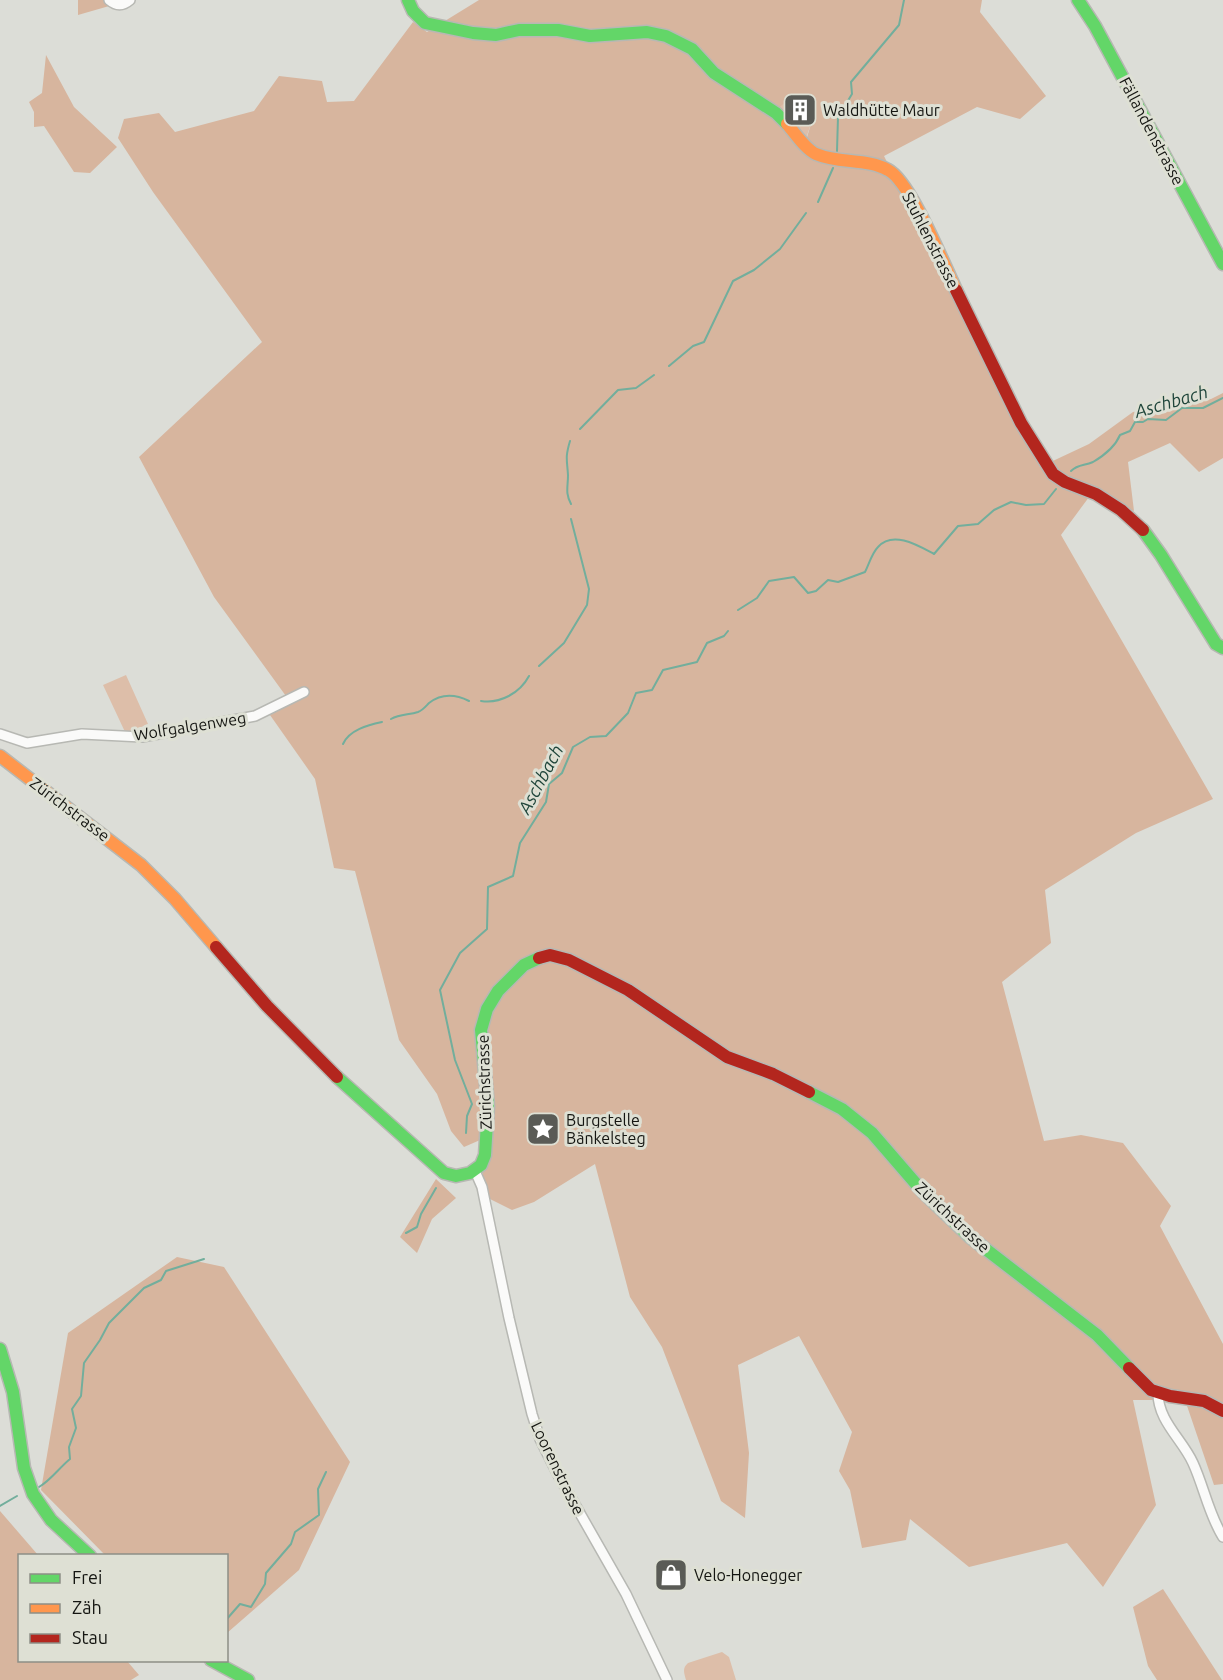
<svg xmlns="http://www.w3.org/2000/svg" width="1223" height="1680" viewBox="0 0 1223 1680" font-family="Ubuntu,sans-serif">
	<style>
		.green { fill: #ddbea9 }
		.forest { fill: #d7b59e; fill-rule: evenodd }
		.lines { fill: none; stroke-linecap: round; stroke-linejoin: round }
		.stream { stroke: #72ae9c; stroke-width: 2 }
		.street-casing { stroke: #b7b8b3; stroke-width: 12 }
		.fast-casing { stroke: #b7b8b3; stroke-width: 15 }
		.slow-casing { stroke: #b7b8b3; stroke-width: 15 }
		.jam-casing { stroke: #b7b8b3; stroke-width: 15 }
		.street { stroke: #fafaf9; stroke-width: 9 }
		.fast { stroke: #63d668; stroke-width: 12 }
		.slow { stroke: #ff974d; stroke-width: 12 }
		.jam { stroke: #b3261e; stroke-width: 12 }
		.labels { text-anchor: middle; dominant-baseline: central; stroke-width: 6; stroke-linejoin: round; paint-order: stroke }
		.poi-label { font-size: 16px; fill: #141511; stroke: #dee0d4; text-anchor: start }
		.street-label { font-size: 16px; fill: #141511; stroke: #dee0d4 }
		.water-label { font-size: 18px; font-style: italic; fill: #1f453a; stroke: #dee0d4 }
	</style>
	<rect width="100%" height="100%" fill="#dcddd7"/>
	<path class="green" d="M793,94l16,9 3,18 -10,29 -16,-23 -16,-12z
		M126,675l22,49 -22,10 -23,-49z
		M722,1652l7,5 7,23h-50c-2,-7 -4,-12 2,-17z"/>
	<path class="forest" d="M78,0h52l-52,15z
		M479,0h503l-2,12 66,84 -26,23 -43,-12 -93,49 156,311 49,-23 44,-32 78,-13 12,-6v65l-24,14 -29,-29 -42,19 6,49 -42,-18 -31,42 152,264 -77,34 -91,57 6,53 -49,39 42,159 37,-6 42,8 48,63 -11,20 63,118v140l-9,1 -29,-85h-52l23,105 -53,82 -36,-44 -98,24 -59,-48 -4,21 -44,8 -12,-58 -11,-19 13,-39 -53,-96 -61,29 11,88 -4,65 -24,-17 -59,-154 -32,-50 -35,-133 -61,38 -22,8 -24,-12 -6,-18 5,-43 -23,10 -13,-16 -14,-37 -38,-54 -44,-169 -21,-3 -19,-89 -45,-64 21,-12 -77,-106 -75,-140 123,-115 -109,-150 -35,-54 6,-19 35,-6 16,19 79,-21 25,-35 43,5 5,21 27,-1 59,-79 14,10zM793,95l16,8 3,18 -9,29 -17,-23 -15,-12z
		M46,55l28,52 43,40 -27,26 -16,-1 -30,-46 -10,1v-15l-5,-10 13,-9z
		M436,1179l20,19 -24,21 -15,34 -17,-16z
		M177,1257l47,10 126,195 -51,108 -72,63 -1,-77 -121,-1 -64,-65 27,-157z
		M0,1511l38,44 -18,1v104l107,1 12,14 -8,5h-131z
		M1163,1589l59,91h-65l-9,-14 -15,-59z"/>
	<g class="lines">
		<path class="stream" d="M837,151l1,-34 14,-23 -1,-12 48,-57 5,-25
			M818,202l15,-34
			M669,366l24,-20 11,-4 29,-61 21,-11 26,-21 26,-36
			M580,429l38,-39 18,-2 18,-13
			M570,441c-5,17 -3,18 -2,34 0,12 -3,18 3,29
			M1071,471c7,-7 13,-5 22,-9 12,-7 22,-15 27,-27l10,-4 5,-9h8l5,-3 18,1 16,-12h21l20,-10
			M738,610l19,-12 12,-17 25,-4 14,16 8,-2 12,-11 10,2 27,-10c4,-8 7,-19 13,-25 15,-17 41,-1 56,7l24,-28 20,-2 16,-14 17,-8 15,3 18,-1 12,-15
			M539,666l25,-23 23,-38 2,-16 -18,-70
			M481,701c19,3 39,-8 48,-25
			M391,719c9,-5 18,-4 27,-7 5,-2 8,-6 11,-9 13,-10 26,-9 40,-2
			M343,744c6,-14 25,-19 39,-22
			M466,1133l1,-17 5,-12 -17,-44 -15,-70 20,-37 27,-24 1,-42 25,-11 7,-33 26,-41 3,-18 13,-11 11,-26 17,-10 16,-1 22,-23 8,-20 16,-3 11,-20 34,-8 10,-19 17,-7 4,-5
			M406,1233l11,-6 4,-13 15,-26
			M39,1487c12,-7 20,-19 31,-28l-1,-12 7,-19 -4,-19 9,-13 3,-33 16,-23 9,-17 35,-35 17,-8 5,-9 38,-12
			M0,1506l17,-10
			M226,1620l14,-16 11,3 14,-23 1,-11 25,-29 4,-12 24,-17 -1,-26 8,-17"/>
		<defs>
			<path id="street" d="M109,0c7,6 14,6 21,0
				M0,734l27,9 55,-9 60,3 113,-21 49,-24
				M475,1171l7,16 27,131 23,96 8,25 17,34 69,121 41,86
				M1158,1393c0,28 24,46 35,70 11,24 16,52 30,74"/>
			<path id="fast" d="M408,0l5,11 12,12 48,10 23,2 23,-5h39l32,6 57,-4 19,4 26,13 22,24 62,40 11,11
				M1078,0l17,26 128,238
				M1143,530l18,25 55,89 7,4
				M337,1077l107,96 12,3 14,-3 11,-8 4,-10 3,-49 -7,-76 6,-21 11,-18 26,-26 15,-7
				M809,1092l33,17 30,24 51,59 47,45 127,98 32,33
				M0,1349l13,43 11,76 9,26 18,26 39,36
				M211,1660l37,20"/>
			<path id="slow" d="M787,124c8,9 18,25 29,30 23,10 51,4 72,16 22,11 56,95 68,120
				M0,756l141,109 34,34 41,48"/>
			<path id="jam" d="M956,290l65,133 32,51 12,8 31,12 25,16 22,20
				M216,947l51,59 70,71
				M539,958l11,-3 19,5 59,30 99,67 46,17 36,18
				M1129,1368l22,22 19,6 34,5 19,10"/>
		</defs>
		<use href="#street" class="street-casing"/>
		<use href="#fast" class="fast-casing"/>
		<use href="#slow" class="slow-casing"/>
		<use href="#jam" class="jam-casing"/>
		<use href="#street" class="street"/>
		<use href="#fast" class="fast"/>
		<use href="#slow" class="slow"/>
		<use href="#jam" class="jam"/>
	</g>
	<defs>
		<symbol id="building-square" viewBox="-11 -11 22 22"><rect x="-9" y="-9" width="18" height="18" rx="4" fill="#5a5b56" stroke="#dee0d4"/><path d="M-4-6H4V6H1V3H-1V6H-4ZM-2.5-4.3h1.7v1.8h-1.7ZM.8-4.3h1.7v1.8H.8ZM-2.5-1h1.7V.8h-1.7ZM.8-1h1.7V.8H.8Z" fill="#fff"/></symbol>
		<symbol id="sight-square" viewBox="-11 -11 22 22"><rect x="-9" y="-9" width="18" height="18" rx="4" fill="#5a5b56" stroke="#dee0d4"/><path d="M0-6L1.8-2.2L6-1.7L2.9 1.2L3.7 5.4L0 3.3L-3.7 5.4L-2.9 1.2L-6-1.7L-1.8-2.2Z" fill="#fff"/></symbol>
		<symbol id="shop-square" viewBox="-11 -11 22 22"><rect x="-9" y="-9" width="18" height="18" rx="4" fill="#5a5b56" stroke="#dee0d4"/><path d="M-5-2.5h2.3a2.7 3.5 0 0 1 5.4 0H5L5.5 6h-11ZM-1.5-2.5h3a1.5 2.3 0 0 0-3 0Z" fill="#fff"/></symbol>
	</defs>
	<g fill-rule="evenodd">
		<use href="#building-square" x="781" y="91" width="38" height="38"/>
		<use href="#sight-square" x="524" y="1110" width="38" height="38"/>
		<use href="#shop-square" x="652" y="1556" width="38" height="38"/>
	</g>
	<g class="labels">
		<g class="poi-label">
			<text x="823" y="110">Waldhütte Maur</text>
			<text x="566" y="1120">Burgstelle<tspan x="566" dy="18">Bänkelsteg</tspan></text>
			<text x="694" y="1575">Velo-Honegger</text>
		</g>
		<g class="street-label">
			<text transform="translate(1152 131) rotate(62)">Fällandenstrasse</text>
			<text transform="translate(931 240) rotate(63)">Stuhlenstrasse</text>
			<text transform="translate(190 726) rotate(-9)">Wolfgalgenweg</text>
			<text transform="translate(70 809) rotate(37)">Zürichstrasse</text>
			<text transform="translate(484 1082) rotate(-92)">Zürichstrasse</text>
			<text transform="translate(953 1217) rotate(43)">Zürichstrasse</text>
			<text transform="translate(558 1468) rotate(64)">Loorenstrasse</text>
		</g>
		<g class="water-label">
			<text transform="translate(1171 401) rotate(-16)">Aschbach</text>
			<text transform="translate(540 779) rotate(-62)">Aschbach</text>
		</g>
	</g>
	<rect x="18" y="1554" width="210" height="108" fill="#dee0d4" stroke="#8d8f86" stroke-width="1.5"/>
	<rect x="30" y="1574" width="30" height="9" fill="#63d668" stroke="#8d8f86" stroke-width="1.5"/>
	<text x="72" y="1584" font-size="18" fill="#141511">Frei</text>
	<rect x="30" y="1604" width="30" height="9" fill="#ff974d" stroke="#8d8f86" stroke-width="1.5"/>
	<text x="72" y="1614" font-size="18" fill="#141511">Zäh</text>
	<rect x="30" y="1634" width="30" height="9" fill="#b3261e" stroke="#8d8f86" stroke-width="1.5"/>
	<text x="72" y="1644" font-size="18" fill="#141511">Stau</text>
</svg>
